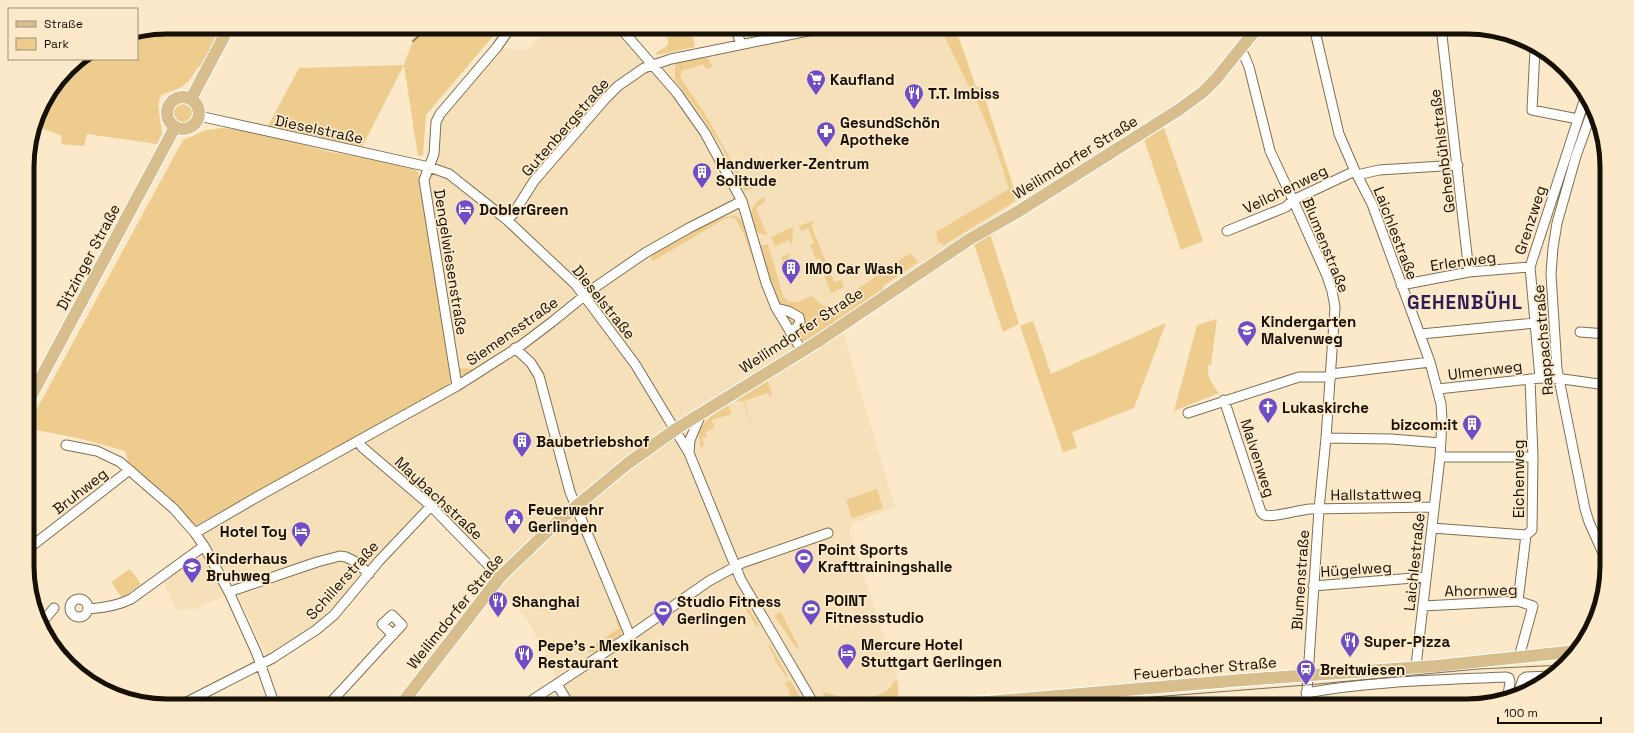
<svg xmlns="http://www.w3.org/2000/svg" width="1634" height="733" viewBox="0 0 1634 733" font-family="'Space Grotesk',sans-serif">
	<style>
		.built { fill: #f5e0b9 }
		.green { fill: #eecc8e }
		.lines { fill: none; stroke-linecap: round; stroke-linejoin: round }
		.stream { stroke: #9c7f49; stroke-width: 2 }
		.minor-casing { stroke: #7f6f52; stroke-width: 11 }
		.major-casing { stroke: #fff; stroke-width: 14 }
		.minor { stroke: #fff; stroke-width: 9 }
		.major { stroke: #d7be8c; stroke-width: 12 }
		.tram { stroke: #7c705c; stroke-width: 1 }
		.labels { text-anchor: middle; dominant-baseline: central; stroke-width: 3.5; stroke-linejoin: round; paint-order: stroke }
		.poi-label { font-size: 15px; font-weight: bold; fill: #161005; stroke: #fbe9c9; text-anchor: start }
		.street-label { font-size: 15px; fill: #161005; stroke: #fbe9c9 }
		.district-label { font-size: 19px; font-weight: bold; letter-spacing: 1px; fill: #2d1c56; stroke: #fbe9c9 }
		.rim { fill: none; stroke: #161005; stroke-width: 5 }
	</style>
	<rect width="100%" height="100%" fill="#fbe9c9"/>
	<path class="built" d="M552,27h74l26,38 197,-38h100l46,105 21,70 -180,117 -40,24 6,8 36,-27 5,8 52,175 -43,17 -3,7 51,154 -24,15 -57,4 -4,2h-244l-43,-85 -35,-41 -28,-37 -33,-29 -11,-5 -33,36 -42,49 -40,39 -40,23 -33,-73 -37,-56 157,-86 68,-260 19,-62 63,-71 23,2z
		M200,553l14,18 11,25 -31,13 -18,1 -13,-29z"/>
	<path class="green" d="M167,27h59l-20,39 -8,1c-12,20 -15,20 -37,28l-3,10 4,28 -5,11 -70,-10 -3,12 -23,-2 1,-8 -26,-10 5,-21 34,-43 4,-3h58v-26z
		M349,27h44l-40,10z
		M430,27h64v8l-68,80 -3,40 -5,1 -14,-91 -42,82 -94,-21 31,-58 105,-3 9,-24z
		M659,27h31l5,20 -37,8 -3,-1 13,-9v-6z
		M940,27h15l21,60 5,-1 33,103 1,12 -71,44 -6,-3 -2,-10 73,-43 -14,-44 -23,-56 2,-1 -4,1z
		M702,58h6l5,9 -6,2 -4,-5 -21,7 -2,6 25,37 39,69 14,-6 2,4 5,-2 1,4 -21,8 -25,-47 -22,-34 -23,-30v-18z
		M172 113a12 12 0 1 1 24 0a12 12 0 1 1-24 0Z
		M1163,125l40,116 -22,9 -37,-111z
		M223,128l33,4 74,20 78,13 10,7 35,214 -258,140 -66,-62 -4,-13 -43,-12 -51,-10 1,-11 151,-278 23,-10z
		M764,197l1,4 -9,7 11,27 -9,-2c-9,-16 -10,-27 6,-36z
		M731,215l6,1 5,5 12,39h-1l-8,-23 -9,-18 -5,-1z
		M729,216v2h-3l-73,43 -3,-4c21,-13 56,-37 79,-41z
		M812,221l2,3 -3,1 23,57 7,-2 3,7 -13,6 -10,-25 2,-2 -3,-8 -4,1 -6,-14 4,-2 -6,-15 -7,3 -2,-5z
		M790,228h3v2l-1,15 -3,-5 -14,6 -4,-9z
		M990,234l29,90 -16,8 -29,-88z
		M768,244l15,52 6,6h9l14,-6 11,10h10l77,-53 8,9 -35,24 1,6 -56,43 -24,7 -14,-10 -34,-85z
		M790,253l-2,18 -7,-14z
		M1217,319l-6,46h-3c-2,12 4,18 11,28l-45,18 23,-86z
		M1033,321l18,53 115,-51 -32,85 -62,24 5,16 -14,4 -43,-126z
		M455,368l22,1 -9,6 -11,-1z
		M766,381l2,1 4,12 -1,3 -3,-4 -24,8 15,50 -16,-50 -5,1 -1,-3z
		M728,405l4,9 -20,6 2,8 -9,4 2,4 -5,2 3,8 -5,1 -1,-17 11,-13z
		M877,489l6,19 -31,10 -6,-18z
		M130,569l11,15 -19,14 -11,-16z
		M739,593l20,32 -2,2 -21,-33z
		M781,612l18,36 -2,1 -23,-34z
		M619,616l4,9 -2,10 -28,18 -4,-1 -1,-3 31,-21 -4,-10z
		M770,645l18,31 -2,1 -12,-18 1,-2 -7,-11z
		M790,680l12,21 1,5h-22l3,-5 7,-7 -6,-11z
		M894,681h3l2,18h-24l-45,3 -4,-1 -4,-9c7,1 14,4 21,5 16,2 46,2 51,-16z
		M1252,701v5h-41l-2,-2z
		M882,702h16l-3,2 -52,2v-2z"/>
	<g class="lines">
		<path class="stream" d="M413,41l16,-14"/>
		<defs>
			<path id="minor" d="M735,27l6,17
				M1314,27l25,107 16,37 17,33 58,158 11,42 1,16 -2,37 -24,209
				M1441,27l28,245
				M622,30l55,63 28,40 37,68 24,82 10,25 26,43
				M1315,31l17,-4
				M1535,49l-3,61 46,9
				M1239,51l5,4 5,12 21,84 23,49 34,76 5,15 3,16 -9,131 -7,71 -13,197
				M1591,114l-15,42 -19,67 -4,25 -2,26 6,95 28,140 4,13 18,40
				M199,116l230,51 20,7 58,46 69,65 59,79 54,89 52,127 74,126
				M1357,175l22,-5 79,-5
				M507,220l6,-6 21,-33 72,-83 12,-12 26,-18 27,-9 142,-29 5,-3
				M1227,231l59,-24 7,-7 62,-29
				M1401,285l68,-13 61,-5
				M776,308l12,3 11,6 1,5 -3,5 -7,5
				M1580,332l26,2
				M1421,334l114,-11
				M515,348l16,15 8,13 31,116 60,144
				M1331,374l99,-12
				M1540,378l-10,-111 55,-169
				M457,386l-33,-206 10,-26 2,-32 4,-8 57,-67 9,-13
				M1438,389l102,-11 23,1 43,6
				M1224,400l37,112 3,3c9,3 34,-5 46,-6l124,-2
				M1188,413l111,-36h32
				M1326,438l65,1 50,4
				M358,441l4,6 69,59 69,71
				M66,445l31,6 23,11 54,47 21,24 9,13 25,46 28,62 18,52
				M689,453l1,-13 11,-26
				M1440,457h93
				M1432,528l94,7
				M195,533l62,-36 200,-111 66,-42 29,-22 42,-34 51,-35 44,-25 53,-27
				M28,549l99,-77 4,-1
				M1313,586l113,-9
				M229,592l88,-30 23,-6 6,1 10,5 13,12
				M70 608a9 9 0 1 1 18 0a9 9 0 1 1-18 0Z
				M1518,601l8,-66 6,-5 1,-73 -3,-78
				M1423,606l95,-5 15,5 -14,51
				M88,609c16,-1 29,-3 43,-10l73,-53
				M43,621l11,-13
				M557,684l13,22
				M1519,691l4,-12 3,-2 26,-1
				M1306,693c65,-12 134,-13 200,-16l3,1 1,4 -2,13
				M407,697l12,9
				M179,706l94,-48 43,-28 18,-15 45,-54 52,-55
				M327,706l17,-18 43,-47 15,-16 -10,-10 -10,9 11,11
				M523,706l107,-70 79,-55 33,-18 86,-30"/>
			<path id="major" d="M167 113a16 16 0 1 1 32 0a16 16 0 1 1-32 0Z
				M191,99l38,-72
				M28,402l147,-275
				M400,706l100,-129 56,-54 71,-59 49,-35 141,-87 153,-103 49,-28 161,-102 23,-17 13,-13 42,-52
				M941,706l301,-26 194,-14 141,-15"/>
		</defs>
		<use href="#minor" class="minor-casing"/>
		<use href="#major" class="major-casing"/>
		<use href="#minor" class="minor"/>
		<use href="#major" class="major"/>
		<path class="tram" d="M1038,706l269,-21 171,-16 86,-4"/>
	</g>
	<defs>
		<symbol id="supermarket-pin" viewBox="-11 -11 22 30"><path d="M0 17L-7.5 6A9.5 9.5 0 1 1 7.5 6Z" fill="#704dc6" stroke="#fbe9c9"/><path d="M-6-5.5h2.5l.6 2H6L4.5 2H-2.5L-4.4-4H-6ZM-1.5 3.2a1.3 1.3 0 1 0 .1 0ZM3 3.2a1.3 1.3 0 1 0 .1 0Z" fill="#fff"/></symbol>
		<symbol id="restaurant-pin" viewBox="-11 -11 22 30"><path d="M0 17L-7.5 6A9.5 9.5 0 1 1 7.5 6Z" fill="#704dc6" stroke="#fbe9c9"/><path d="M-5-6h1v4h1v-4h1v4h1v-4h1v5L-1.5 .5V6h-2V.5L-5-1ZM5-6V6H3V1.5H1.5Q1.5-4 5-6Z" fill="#fff"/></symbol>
		<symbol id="pharmacy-pin" viewBox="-11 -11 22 30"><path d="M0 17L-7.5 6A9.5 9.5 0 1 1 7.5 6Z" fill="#704dc6" stroke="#fbe9c9"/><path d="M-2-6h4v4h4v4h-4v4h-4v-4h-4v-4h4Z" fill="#fff"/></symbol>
		<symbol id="building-pin" viewBox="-11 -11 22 30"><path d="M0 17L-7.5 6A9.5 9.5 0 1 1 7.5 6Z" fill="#704dc6" stroke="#fbe9c9"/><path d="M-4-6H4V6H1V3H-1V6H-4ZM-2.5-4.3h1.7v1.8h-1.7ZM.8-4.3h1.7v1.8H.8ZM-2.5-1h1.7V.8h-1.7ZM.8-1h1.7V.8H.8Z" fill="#fff"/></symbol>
		<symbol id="hotel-pin" viewBox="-11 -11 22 30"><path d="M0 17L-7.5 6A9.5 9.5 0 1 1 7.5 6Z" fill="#704dc6" stroke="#fbe9c9"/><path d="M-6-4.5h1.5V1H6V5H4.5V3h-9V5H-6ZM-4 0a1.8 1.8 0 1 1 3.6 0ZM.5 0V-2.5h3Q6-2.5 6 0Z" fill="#fff"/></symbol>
		<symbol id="school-pin" viewBox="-11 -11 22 30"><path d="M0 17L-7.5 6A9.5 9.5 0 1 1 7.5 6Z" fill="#704dc6" stroke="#fbe9c9"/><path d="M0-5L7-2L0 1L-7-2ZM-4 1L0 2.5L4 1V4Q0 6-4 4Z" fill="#fff"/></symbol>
		<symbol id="church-pin" viewBox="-11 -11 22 30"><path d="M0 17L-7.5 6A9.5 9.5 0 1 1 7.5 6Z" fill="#704dc6" stroke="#fbe9c9"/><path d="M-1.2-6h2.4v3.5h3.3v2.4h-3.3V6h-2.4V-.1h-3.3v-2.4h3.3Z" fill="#fff"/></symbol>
		<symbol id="civic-pin" viewBox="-11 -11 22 30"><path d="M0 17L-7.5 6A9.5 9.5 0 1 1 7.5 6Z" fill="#704dc6" stroke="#fbe9c9"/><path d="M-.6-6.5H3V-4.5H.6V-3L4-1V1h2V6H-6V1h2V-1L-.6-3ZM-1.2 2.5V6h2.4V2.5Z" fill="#fff"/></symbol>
		<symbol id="stadium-pin" viewBox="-11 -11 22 30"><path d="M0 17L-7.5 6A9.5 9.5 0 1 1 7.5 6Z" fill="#704dc6" stroke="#fbe9c9"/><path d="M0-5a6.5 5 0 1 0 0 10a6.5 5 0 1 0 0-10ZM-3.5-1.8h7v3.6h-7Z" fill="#fff"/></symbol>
		<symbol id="station-pin" viewBox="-11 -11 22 30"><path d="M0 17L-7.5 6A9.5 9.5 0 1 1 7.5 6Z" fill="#704dc6" stroke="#fbe9c9"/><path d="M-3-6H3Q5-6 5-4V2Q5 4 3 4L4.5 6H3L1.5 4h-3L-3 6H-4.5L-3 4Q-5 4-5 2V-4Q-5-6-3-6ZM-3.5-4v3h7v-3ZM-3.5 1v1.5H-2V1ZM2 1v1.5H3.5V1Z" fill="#fff"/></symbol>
	</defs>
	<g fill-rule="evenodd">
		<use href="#supermarket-pin" x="805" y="68" width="22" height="30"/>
		<use href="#restaurant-pin" x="903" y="82" width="22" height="30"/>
		<use href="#pharmacy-pin" x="815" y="120" width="22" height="30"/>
		<use href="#building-pin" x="691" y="161" width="22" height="30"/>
		<use href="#hotel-pin" x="454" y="198" width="22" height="30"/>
		<use href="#building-pin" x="780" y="257" width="22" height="30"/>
		<use href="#school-pin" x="1236" y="319" width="22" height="30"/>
		<use href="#church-pin" x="1257" y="396" width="22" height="30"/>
		<use href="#building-pin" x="1461" y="413" width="22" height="30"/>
		<use href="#building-pin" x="511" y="430" width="22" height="30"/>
		<use href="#civic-pin" x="503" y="507" width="22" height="30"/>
		<use href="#hotel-pin" x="290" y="520" width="22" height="30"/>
		<use href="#stadium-pin" x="793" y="547" width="22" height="30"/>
		<use href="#school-pin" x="181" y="556" width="22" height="30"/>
		<use href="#restaurant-pin" x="487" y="590" width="22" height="30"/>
		<use href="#stadium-pin" x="800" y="598" width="22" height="30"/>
		<use href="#stadium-pin" x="652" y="599" width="22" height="30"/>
		<use href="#restaurant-pin" x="1339" y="630" width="22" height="30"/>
		<use href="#hotel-pin" x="836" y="642" width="22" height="30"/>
		<use href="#restaurant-pin" x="513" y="643" width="22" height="30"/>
		<use href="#station-pin" x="1295" y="658" width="22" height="30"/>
	</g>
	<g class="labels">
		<g class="poi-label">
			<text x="830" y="79">Kaufland</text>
			<text x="928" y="93">T.T. Imbiss</text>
			<text x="840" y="122">GesundSchön<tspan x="840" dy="17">Apotheke</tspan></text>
			<text x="716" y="163">Handwerker-Zentrum<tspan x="716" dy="17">Solitude</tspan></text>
			<text x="479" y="209">DoblerGreen</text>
			<text x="805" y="268">IMO Car Wash</text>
			<text x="1261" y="321">Kindergarten<tspan x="1261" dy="17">Malvenweg</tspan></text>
			<text x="1282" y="407">Lukaskirche</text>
			<text x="1458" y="424" text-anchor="end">bizcom:it</text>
			<text x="536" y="441">Baubetriebshof</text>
			<text x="528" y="509">Feuerwehr<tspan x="528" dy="17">Gerlingen</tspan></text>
			<text x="287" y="531" text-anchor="end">Hotel Toy</text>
			<text x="818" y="549">Point Sports<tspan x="818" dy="17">Krafttrainingshalle</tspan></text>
			<text x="206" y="558">Kinderhaus<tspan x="206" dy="17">Bruhweg</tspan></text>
			<text x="825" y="600">POINT<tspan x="825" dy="17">Fitnessstudio</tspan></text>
			<text x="512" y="601">Shanghai</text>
			<text x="677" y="601">Studio Fitness<tspan x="677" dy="17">Gerlingen</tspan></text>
			<text x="1364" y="641">Super-Pizza</text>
			<text x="861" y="644">Mercure Hotel<tspan x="861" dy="17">Stuttgart Gerlingen</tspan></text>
			<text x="538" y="645">Pepe's - Mexikanisch<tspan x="538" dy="17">Restaurant</tspan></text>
			<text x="1320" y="669">Breitwiesen</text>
		</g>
		<g class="street-label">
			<text transform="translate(565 127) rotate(-49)">Gutenbergstraße</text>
			<text transform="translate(319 129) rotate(12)">Dieselstraße</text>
			<text transform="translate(1442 151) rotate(-97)">Gehenbühlstraße</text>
			<text transform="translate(1075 157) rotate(-32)">Weilimdorfer Straße</text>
			<text transform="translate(1285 189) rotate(-26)">Veilchenweg</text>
			<text transform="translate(1530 220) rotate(-72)">Grenzweg</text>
			<text transform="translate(1396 233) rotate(69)">Laichlestraße</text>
			<text transform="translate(1326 245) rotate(68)">Blumenstraße</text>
			<text transform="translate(88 257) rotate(-62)">Ditzinger Straße</text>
			<text transform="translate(1463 261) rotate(-8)">Erlenweg</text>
			<text transform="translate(451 262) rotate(81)">Dengelwiesenstraße</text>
			<text transform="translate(604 302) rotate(51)">Dieselstraße</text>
			<text transform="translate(801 330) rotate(-33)">Weilimdorfer Straße</text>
			<text transform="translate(512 331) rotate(-35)">Siemensstraße</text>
			<text transform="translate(1543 340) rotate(-95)">Rappachstraße</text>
			<text transform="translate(1485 370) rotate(-7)">Ulmenweg</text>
			<text transform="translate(1258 458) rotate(72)">Malvenweg</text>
			<text transform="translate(1518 479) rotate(-90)">Eichenweg</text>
			<text transform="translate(80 491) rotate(-38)">Bruhweg</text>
			<text transform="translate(1376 494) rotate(-1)">Hallstattweg</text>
			<text transform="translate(439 498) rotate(43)">Maybachstraße</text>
			<text transform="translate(1414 562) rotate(-84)">Laichlestraße</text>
			<text transform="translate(1356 569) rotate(-4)">Hügelweg</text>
			<text transform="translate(342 580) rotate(-48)">Schillerstraße</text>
			<text transform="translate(1300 580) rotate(-86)">Blumenstraße</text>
			<text transform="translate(1481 590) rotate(-1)">Ahornweg</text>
			<text transform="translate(455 611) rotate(-51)">Weilimdorfer Straße</text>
			<text transform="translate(1205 668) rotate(-5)">Feuerbacher Straße</text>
		</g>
		<g class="district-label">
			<text x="1465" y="302">GEHENBÜHL</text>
		</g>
	</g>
	<path d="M0 0H1634V733H0ZM167 34H1467A133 133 0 0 1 1600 167V566A133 133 0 0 1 1467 699H167A133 133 0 0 1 34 566V167A133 133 0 0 1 167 34Z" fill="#fbe9c9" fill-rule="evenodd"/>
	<path class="rim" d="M167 34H1467A133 133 0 0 1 1600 167V566A133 133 0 0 1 1467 699H167A133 133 0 0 1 34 566V167A133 133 0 0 1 167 34Z"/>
	<rect x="8" y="8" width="130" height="52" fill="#fbe9c9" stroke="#9f927b"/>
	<rect x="16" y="21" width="20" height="6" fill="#d7be8c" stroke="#9f927b"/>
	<text x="44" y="28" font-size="12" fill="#161005">Straße</text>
	<rect x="16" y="38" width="20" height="12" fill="#eecc8e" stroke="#9f927b"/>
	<text x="44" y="48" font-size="12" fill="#161005">Park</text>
	<path d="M1498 717v6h103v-6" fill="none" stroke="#161005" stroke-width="2"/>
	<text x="1504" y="717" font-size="12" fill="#161005" stroke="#fbe9c9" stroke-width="3" paint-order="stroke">100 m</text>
</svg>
